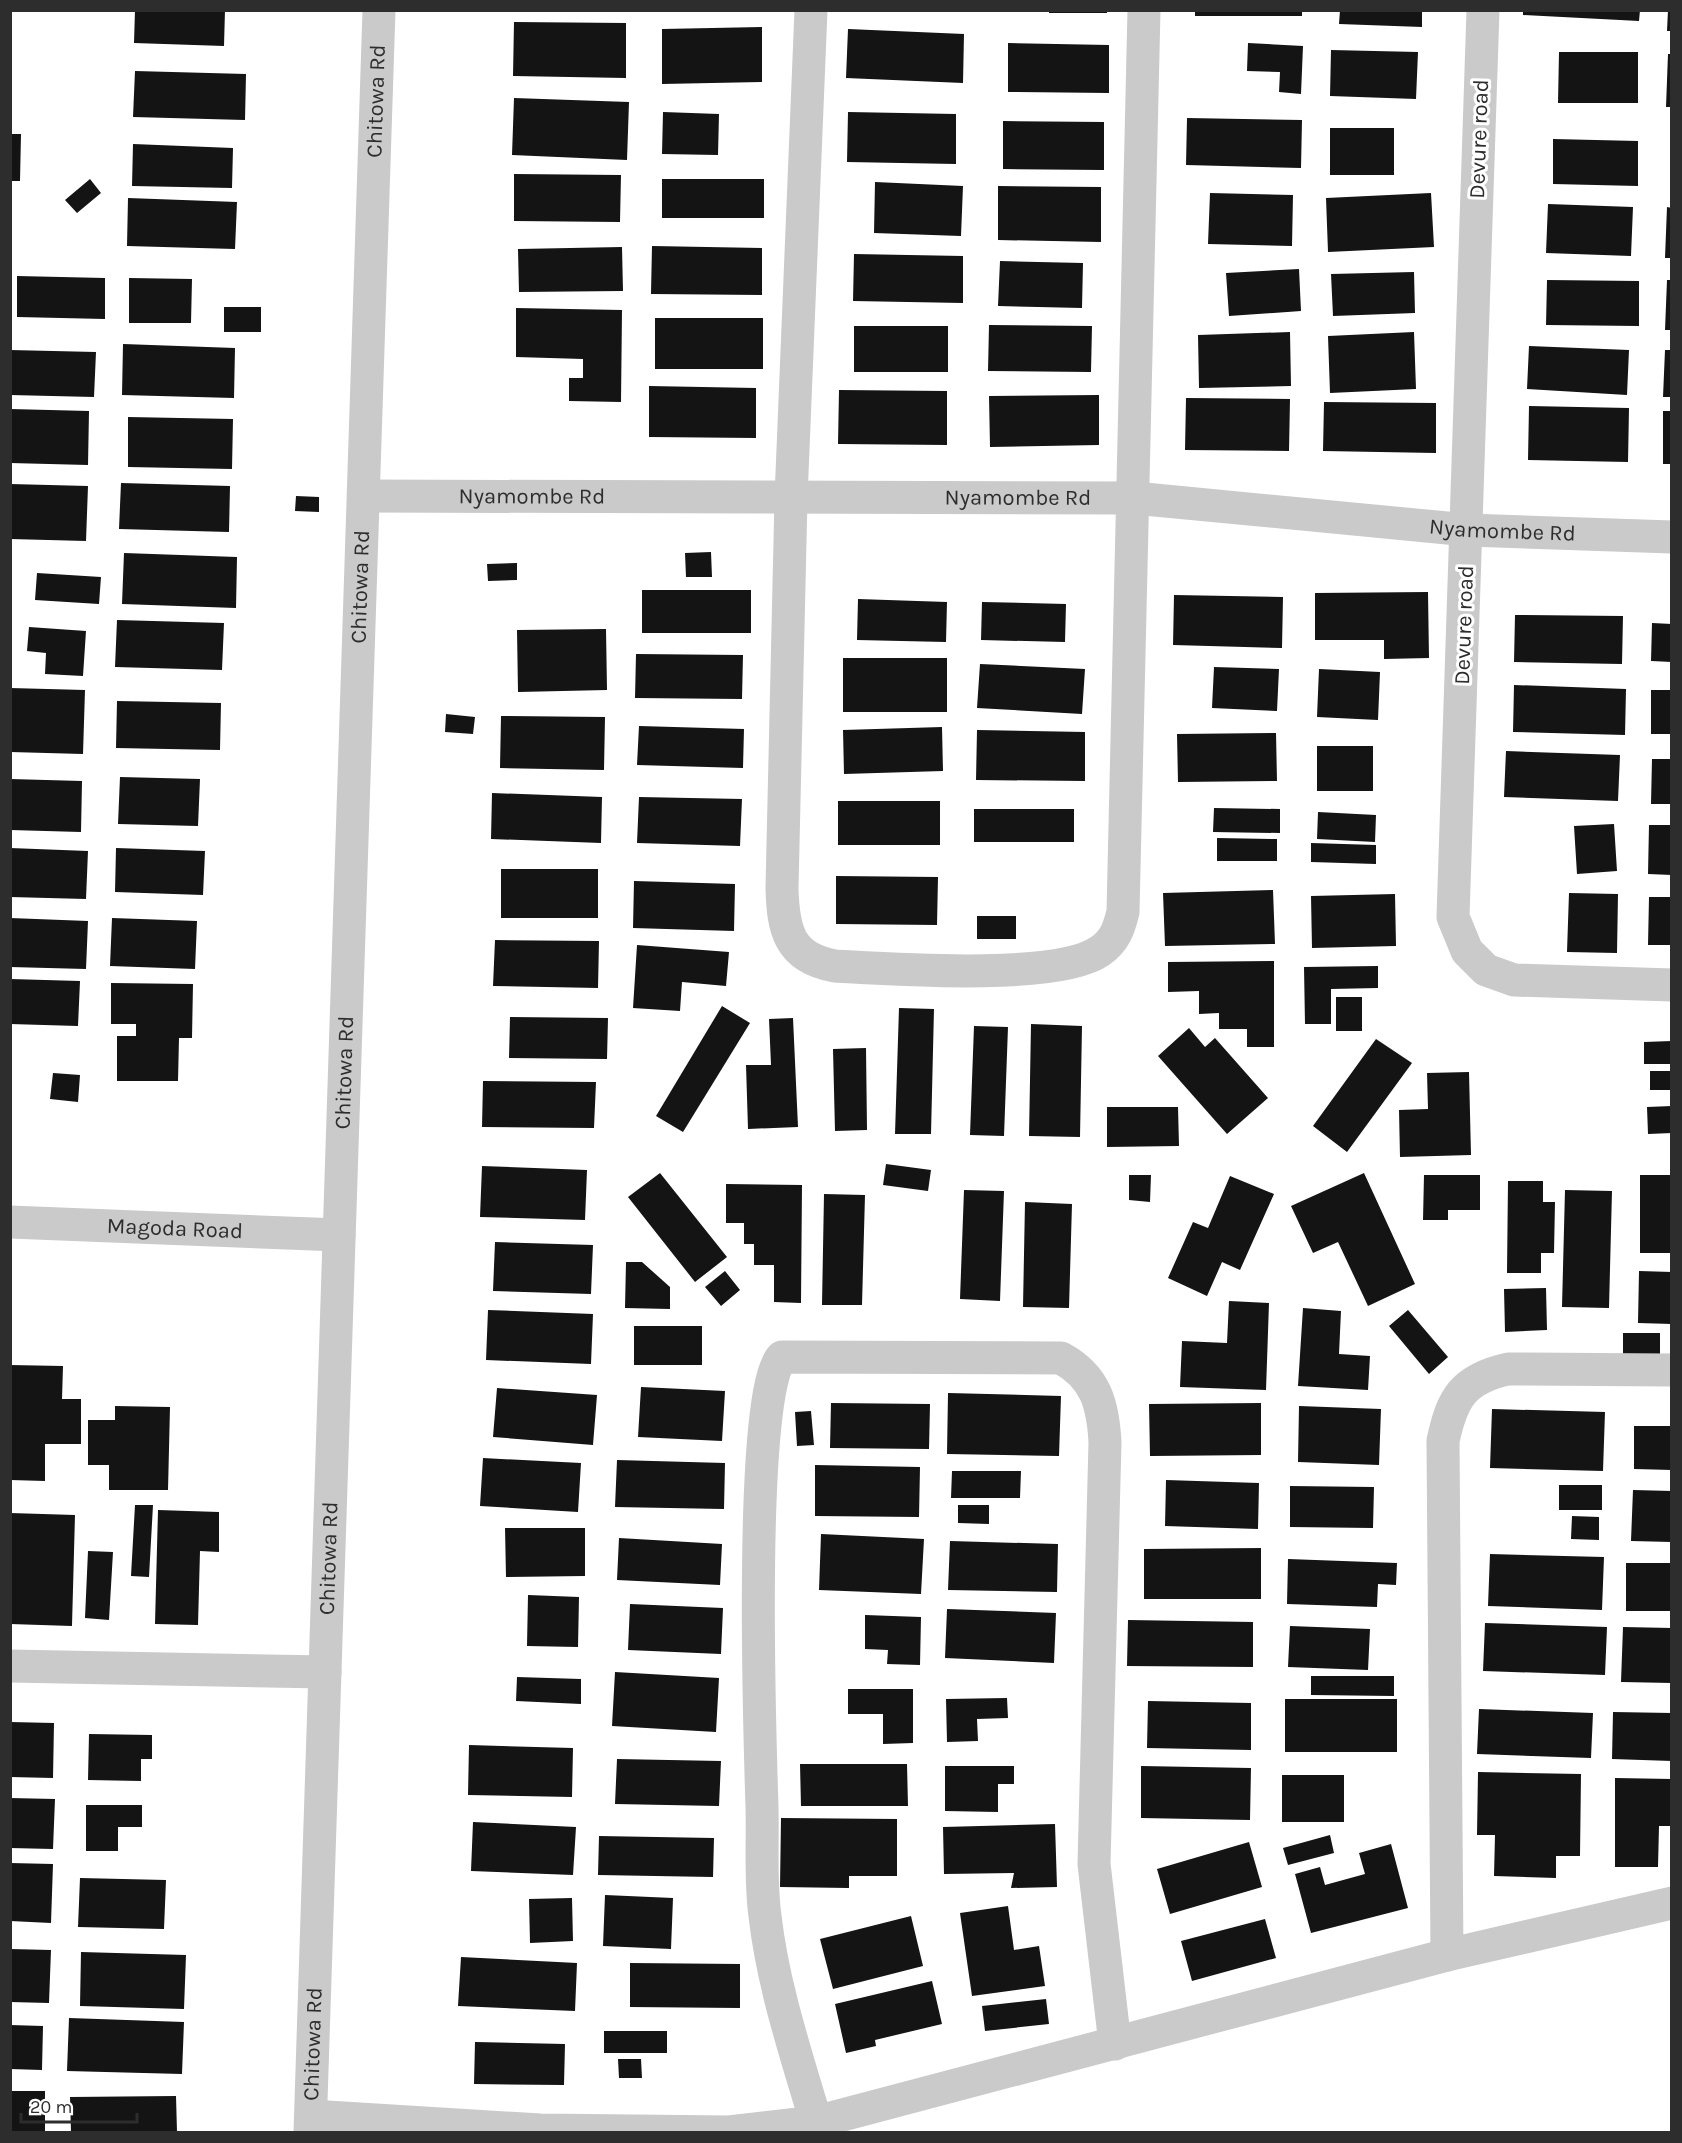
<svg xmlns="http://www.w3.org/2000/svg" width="1682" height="2143" viewBox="0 0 1682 2143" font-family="Karla,sans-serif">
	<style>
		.building { fill: #141414 }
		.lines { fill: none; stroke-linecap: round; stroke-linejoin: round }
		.minor { stroke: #cacaca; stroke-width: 33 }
		.labels { text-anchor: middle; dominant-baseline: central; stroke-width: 6; stroke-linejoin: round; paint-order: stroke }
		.street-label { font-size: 22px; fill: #2d2d2d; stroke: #fff }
	</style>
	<rect width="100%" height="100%" fill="#fff"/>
	<path class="building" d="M135,10h90l-1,36 -90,-3z
		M1049,10h58v3h-58z
		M1195,10h107v6h-107z
		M1340,10h82v17l-83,-3z
		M1523,10h117l-1,11 -116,-6z
		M1668,10h4v21h-5z
		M514,22l112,1v55l-113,-2z
		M762,27v55l-100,2v-55z
		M848,29l116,5 -1,49 -117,-5z
		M1008,43l101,2v48l-101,-1z
		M1248,43l55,3 -2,48 -22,-2 1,-20 -33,-1z
		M1331,50l87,2 -2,47 -86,-3z
		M1559,52h79v51h-80z
		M1668,54h4v53h-6z
		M135,71l111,3 -1,46 -112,-3z
		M514,98l115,4 -2,58 -115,-5z
		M663,112l56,2 -1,41 -56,-1z
		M848,112l108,2v50l-109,-2z
		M1187,118l115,2 -1,48 -115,-3z
		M1003,121l101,1v48l-101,-1z
		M1330,128h64v47h-64z
		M10,134h11l-1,47h-10z
		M1553,139l85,2v45l-85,-2z
		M133,144l100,4 -1,40 -100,-2z
		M514,174l107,1 -1,47 -106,-1z
		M90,179l11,14 -24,20 -12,-13z
		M662,179h102v39h-102z
		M875,182l88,4 -2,50 -87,-3z
		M998,186l103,1v55l-103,-2z
		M1210,193l83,2 -1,51 -84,-2z
		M1431,193l3,54 -106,5 -2,-54z
		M128,198l109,4 -2,47 -108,-3z
		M1548,204l85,3 -2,49 -85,-3z
		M1667,207l5,1v50h-7z
		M652,246l110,2v47l-111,-1z
		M622,247l1,44 -104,1 -1,-43z
		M854,254l109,2v47l-110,-2z
		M1000,261l83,2 -1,45 -84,-2z
		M1299,269l2,42 -72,5 -3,-43z
		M1414,272l1,41 -82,3 -2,-42z
		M17,276l88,2v41l-88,-2z
		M129,278l63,1 -1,44h-62z
		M1547,280l92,1v45l-93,-1z
		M1667,280h5v50h-7z
		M224,307h37v25h-37z
		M516,308l106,2 -1,92 -52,-1v-23h14v-19l-67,-2z
		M655,318h108v51h-108z
		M989,325l103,1 -1,46 -103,-1z
		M854,326h94v46h-94z
		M1290,332l1,54 -92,2 -1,-53z
		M1414,332l2,57 -86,4 -2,-57z
		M123,344l112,4 -1,50 -112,-3z
		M1529,346l100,4 -2,45 -100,-6z
		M10,350l86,2 -2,45 -84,-2z
		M1665,350h7v47h-9z
		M649,386l107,2v50l-107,-1z
		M839,390l108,1v54l-109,-1z
		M1099,395v50l-109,2 -1,-51z
		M1186,398l104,1 -1,52 -104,-1z
		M1324,402l112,1v50l-113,-2z
		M1529,406l100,2 -1,54 -100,-2z
		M10,409l79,2 -1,54 -78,-2z
		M1663,411h9v53h-9z
		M128,417l105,2 -1,50 -104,-2z
		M121,483l109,3 -1,46 -110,-3z
		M10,484l78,2 -2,55 -76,-2z
		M296,496l23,1v15l-24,-1z
		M711,552l1,25h-26l-1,-24z
		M124,553l113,4 -1,51 -114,-4z
		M517,563v17l-29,1 -1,-17z
		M37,573l64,4 -2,27 -64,-4z
		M642,590h109v43h-109z
		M1428,592l1,66 -45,1v-19h-69v-47z
		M1174,595l109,2 -1,51 -109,-3z
		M858,599l89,3 -1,40 -89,-2z
		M982,602l84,2 -1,38 -84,-2z
		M1515,615l108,1 -1,48 -108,-2z
		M117,620l107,3 -2,47 -107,-3z
		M1652,623l20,1v38l-21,-1z
		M29,627l57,4 -3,45 -38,-2 1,-21 -19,-2z
		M606,629l1,61 -89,2 -1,-62z
		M636,654l107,1 -1,44 -107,-1z
		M843,658h104v54h-104z
		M980,664l105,5 -3,45 -105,-6z
		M1214,667l65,2 -2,42 -65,-3z
		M1319,669l61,3 -2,48 -61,-3z
		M1514,685l112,4 -1,46 -112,-3z
		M10,688l75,2 -2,64 -73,-2z
		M1651,690h21v44h-21z
		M117,701l104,2 -1,47 -104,-2z
		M446,714l29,3 -2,17 -28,-2z
		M501,716l104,1 -1,53 -104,-2z
		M639,726l105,3 -1,39 -106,-3z
		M942,727l1,44 -99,3 -1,-44z
		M977,730l108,2v49l-109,-1z
		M1276,733l1,48 -99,1 -1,-48z
		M1317,746h56v45h-56z
		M1506,751l114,4 -2,46 -114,-4z
		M1652,759h20v45h-21z
		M120,777l80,2 -2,47 -80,-2z
		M10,779l72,2 -1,51 -71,-2z
		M492,793l110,4 -1,46 -110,-4z
		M639,797l103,2 -2,47 -103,-3z
		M838,801h102v44h-102z
		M1214,808l66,1v24l-67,-1z
		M974,809h100v33h-100z
		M1318,812l58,3 -1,27 -58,-3z
		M1614,824l3,47 -40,3 -3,-48z
		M1649,825h23v50l-24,-1z
		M1217,838l60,1v22h-60z
		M1311,843l65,2v19l-65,-2z
		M10,848l78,3 -2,48 -76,-2z
		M116,848l89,3 -2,44 -88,-3z
		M501,869h97v49h-97z
		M836,876l102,1 -1,48 -101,-1z
		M634,881l101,3 -1,47 -101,-3z
		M1273,890l2,54 -110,2 -2,-53z
		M1569,893l49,1 -1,59 -50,-1z
		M1395,894l1,52 -84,2 -1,-52z
		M1649,897h23v48h-24z
		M977,916h39v23h-39z
		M10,918l78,3 -2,48 -76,-2z
		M112,918l85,3 -2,48 -85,-3z
		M495,940l104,1 -1,47 -105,-2z
		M637,945l92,7 -3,34 -44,-4 -2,29 -47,-3z
		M1274,961v86h-27v-18h-28v-16l-20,1v-23l-31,1v-30z
		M1378,966v22l-47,1v35h-26l-1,-57z
		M10,979l70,2 -2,45 -68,-2z
		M111,983l82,1 -1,54h-13l-1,43h-61v-45h19v-12h-25z
		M1336,997h26v34h-26z
		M722,1006l28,17 -67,109 -27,-16z
		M899,1008l35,1 -3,125h-36z
		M510,1017l98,1 -1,41 -98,-1z
		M793,1018l5,109 -50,2 -2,-64h25l-2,-46z
		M1031,1024l51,2 -2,111 -51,-1z
		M974,1026l34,1 -4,109 -34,-1z
		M1189,1028l16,19 10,-9 53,60 -41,36 -69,-78z
		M1376,1039l36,24 -65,89 -34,-26z
		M1672,1041v23h-28v-22z
		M866,1048l1,82 -32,1 -2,-82z
		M1650,1071h22v19h-22z
		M1469,1072l2,83 -71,2 -1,-47 29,-1 -1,-36z
		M53,1073l27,2 -2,27 -28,-3z
		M483,1081l113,1 -2,46 -112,-1z
		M1672,1106v27l-24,1 -1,-27z
		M1107,1107h71l1,39 -72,1z
		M886,1164l45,6 -3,21 -45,-6z
		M482,1166l105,4 -2,50 -105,-3z
		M660,1173l67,84 -32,25 -67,-85z
		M1364,1173l51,111 -47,22 -30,-64 -25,11 -22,-47z
		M1129,1175h22l-1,27 -21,-2z
		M1424,1175h56v35h-32v10h-25z
		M1640,1175h32l-1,78h-31z
		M1230,1176l44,18 -34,76 -18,-8 -15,34 -39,-18 25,-56 15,6z
		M1508,1181h35v21h12l-1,51h-13v20h-34z
		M726,1184l76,1 -1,118 -27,-1v-37h-20v-21h-10v-21h-18z
		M964,1190l40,1 -4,110 -40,-2z
		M1565,1190l47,1 -3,117 -47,-1z
		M824,1194l41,1 -3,110h-40z
		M1025,1202l47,2 -3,104 -46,-1z
		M495,1242l98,3 -2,49 -98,-3z
		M626,1262h16l28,25v22l-45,-1z
		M725,1271l15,19 -19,16 -16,-19z
		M1639,1271l33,1v52l-34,-1z
		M1546,1288l1,42 -42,2 -1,-43z
		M1229,1301l40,2 -3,87 -86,-3 2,-46 45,2z
		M1303,1308l38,3 -2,43 31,2 -2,34 -70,-4z
		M488,1310l105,4 -2,50 -105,-4z
		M1408,1310l40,47 -19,17 -40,-48z
		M634,1326h68v39h-68z
		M1623,1333h37v27h-37z
		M10,1365l53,1 -1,33h19v45h-36v37l-35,-1z
		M641,1387l84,4 -3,50 -84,-4z
		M497,1388l100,7 -4,50 -100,-8z
		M948,1393l113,3 -2,60 -112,-2z
		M831,1403l99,1 -1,45 -99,-1z
		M1261,1403v52l-111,1 -1,-52z
		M115,1406l55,1 -2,83h-59v-25h-21v-45h27z
		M1299,1406l82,3 -2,56 -81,-3z
		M1492,1409l113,3 -2,59 -113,-3z
		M811,1411l3,34 -17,1 -2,-34z
		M1634,1426h38v44l-38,-1z
		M483,1458l98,5 -3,49 -98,-6z
		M617,1460l108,3 -1,46 -109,-2z
		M815,1465l105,2 -1,50 -104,-1z
		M952,1471h69l-1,27h-69z
		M1166,1480l93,3 -1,46 -93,-3z
		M1559,1485h43v25h-43z
		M1290,1486l84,1 -1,41 -83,-1z
		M1633,1490l39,1v51l-41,-1z
		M135,1505h18l-4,72 -18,-1z
		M958,1505h31v19l-31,-1z
		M158,1510l61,2v40l-19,-1 -2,74 -43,-1z
		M10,1513l65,2 -3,111 -62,-2z
		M1572,1516l27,1v23l-28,-1z
		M505,1528h80v48l-79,1z
		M821,1534l103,5 -3,55 -102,-4z
		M619,1538l103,6 -2,41 -103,-5z
		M950,1541l108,3 -1,48 -109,-2z
		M1261,1548v51h-117v-50z
		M88,1551l25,1 -4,68 -24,-2z
		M1490,1554l114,3 -2,53 -114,-4z
		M1288,1559l109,4 -1,22 -18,-1 -1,23 -90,-3z
		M1626,1563h46v48h-46z
		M528,1595l51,2 -1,50 -51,-1z
		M630,1604l93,4 -2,46 -93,-4z
		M947,1609l109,4 -2,50 -109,-5z
		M865,1615l56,2 -1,48 -33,-1 1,-14 -23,-1z
		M1128,1620l125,2v45l-126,-1z
		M1485,1623l122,4 -2,48 -122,-4z
		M1290,1626l80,3 -2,41 -80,-3z
		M1623,1627l49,1v55l-51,-1z
		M615,1672l104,6 -3,54 -104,-6z
		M1311,1676h83v20l-83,-1z
		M517,1677l64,2v25l-65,-3z
		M848,1689h65v54l-30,1v-30h-35z
		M1007,1698l1,20 -31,1 1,22 -31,1 -1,-43z
		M1285,1699h112v53h-112z
		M1148,1701l103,2v47l-104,-2z
		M1479,1709l114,4 -2,45 -114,-4z
		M1613,1712l59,1v48l-60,-2z
		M10,1722l44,1 -1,55 -43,-1z
		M89,1734l63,1v24h-11v22l-53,-1z
		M469,1745l104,3 -1,49 -104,-2z
		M617,1759l104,2 -2,45 -104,-2z
		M800,1764h107l1,42h-107z
		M945,1766h69v18h-16v28l-53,-1z
		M1141,1766l110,2 -1,52 -109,-2z
		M1478,1772l103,2 -1,82h-24v22l-62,-2 1,-41h-18z
		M1282,1775h62v47h-62z
		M1615,1778l57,1v47h-13l-1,41h-43z
		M10,1798l45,1 -2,50 -43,-1z
		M86,1805h56v22h-24v24h-32z
		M781,1818l116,1v57h-48v12l-69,-1z
		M473,1822l103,5 -3,48 -102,-4z
		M1055,1824l2,63 -46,1 3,-15 -70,1 -1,-47z
		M1330,1835l4,18 -46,12 -5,-17z
		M599,1836l115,2 -1,39 -115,-2z
		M1249,1842l13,45 -92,27 -13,-45z
		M1391,1844l17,64 -97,25 -16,-59 25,-7 5,18 40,-11 -6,-21z
		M10,1863l43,1 -2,59 -41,-2z
		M80,1878l86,2 -2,49 -86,-2z
		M605,1895l68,3 -2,51 -68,-3z
		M572,1898l1,43 -43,2 -1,-44z
		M1008,1906l6,44 25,-4 6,40 -73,10 -12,-83z
		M911,1916l12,50 -90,23 -13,-50z
		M1265,1919l11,39 -84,23 -11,-40z
		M10,1949l41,1 -2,53 -39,-1z
		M81,1952l105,3 -2,54 -104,-3z
		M461,1957l116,6 -2,48 -117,-5z
		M630,1963l110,1v44l-110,-1z
		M932,1981l10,43 -67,16 1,6 -30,7 -11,-49z
		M1046,1999l3,25 -64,7 -3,-25z
		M69,2018l115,4 -2,52 -115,-3z
		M10,2025l33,1 -1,44 -32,-1z
		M604,2031h63v22h-63z
		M475,2042l90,2 -1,41 -90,-1z
		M618,2059h23l1,19h-23z
		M10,2091h35v41h-35z
		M176,2096l1,36h-106l-1,-35z"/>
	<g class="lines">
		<g class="minor">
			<path d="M811,10l-20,488 -9,390c1,42 7,70 53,78 56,3 223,15 265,-15 15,-10 19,-23 23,-39l21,-902"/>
			<path d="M1483,10l-30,907 14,34 19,19 28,10 158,5"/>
			<path id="s1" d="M364,496l770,2 334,32 204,7"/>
			<path id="s2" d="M10,1222l329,13"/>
			<path d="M10,1666l315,6"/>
			<path d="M1447,1955l-4,-514c9,-43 20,-62 65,-72l164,1"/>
			<path d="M311,2116l229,14 189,2 87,-10 631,-167 225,-52"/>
			<path d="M816,2122c-20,-68 -43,-136 -51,-206 -5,-36 -2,-73 -3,-109 -2,-65 -14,-416 20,-450l279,1c35,19 42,47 44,84l-11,422 21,180"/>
			<path id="s3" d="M310,2132l69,-2122"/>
		</g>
	</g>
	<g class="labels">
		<g class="street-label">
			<text stroke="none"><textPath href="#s3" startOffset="2032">Chitowa Rd</textPath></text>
			<text transform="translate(1479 139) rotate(-88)">Devure road</text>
			<text stroke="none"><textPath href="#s1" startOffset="168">Nyamombe Rd</textPath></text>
			<text stroke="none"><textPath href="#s1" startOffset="654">Nyamombe Rd</textPath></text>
			<text stroke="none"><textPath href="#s1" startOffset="1140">Nyamombe Rd</textPath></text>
			<text stroke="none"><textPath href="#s3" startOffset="1546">Chitowa Rd</textPath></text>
			<text transform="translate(1464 625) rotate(-88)">Devure road</text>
			<text stroke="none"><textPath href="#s3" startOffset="1060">Chitowa Rd</textPath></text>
			<text stroke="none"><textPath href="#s2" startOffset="165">Magoda Road</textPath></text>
			<text stroke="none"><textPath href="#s3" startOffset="574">Chitowa Rd</textPath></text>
			<text stroke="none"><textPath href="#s3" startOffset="88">Chitowa Rd</textPath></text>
		</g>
	</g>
	<rect width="1682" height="2143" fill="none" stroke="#2d2d2d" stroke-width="24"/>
	<path d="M21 2113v9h116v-9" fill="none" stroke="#2d2d2d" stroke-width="3"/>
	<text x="30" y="2113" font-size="18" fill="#2d2d2d" stroke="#ffffff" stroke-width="4.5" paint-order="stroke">20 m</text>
</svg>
